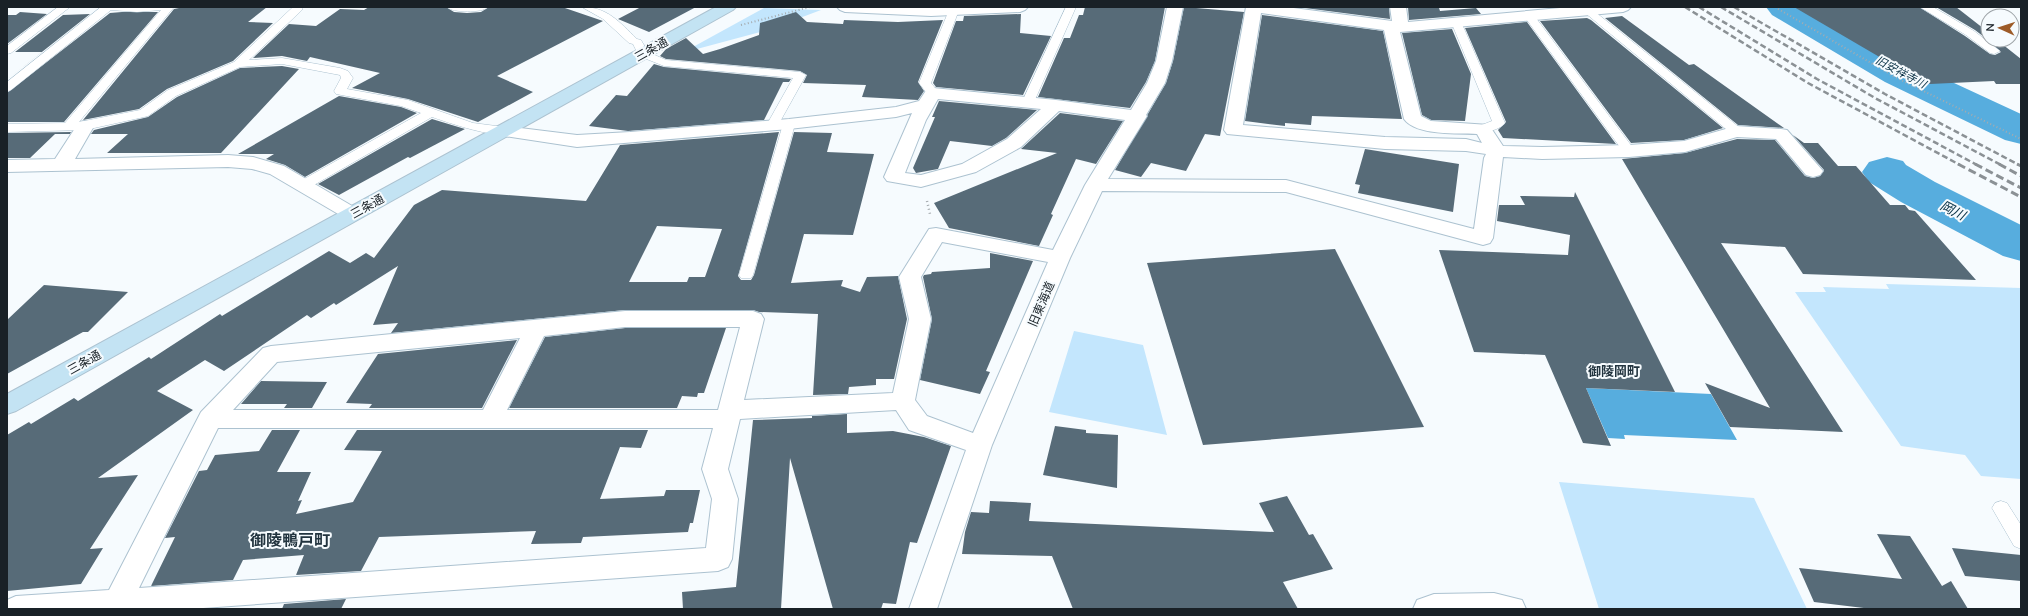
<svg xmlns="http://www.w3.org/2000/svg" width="2028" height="616" viewBox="0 0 2028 616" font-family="Mulish,'Noto Sans JP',sans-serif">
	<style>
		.green { fill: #c3e6fd }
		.water { fill: #57adde }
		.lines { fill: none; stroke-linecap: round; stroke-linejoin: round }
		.river { fill: #57adde; fill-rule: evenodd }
		.building { fill: #576b78; fill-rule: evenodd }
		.lane-casing { stroke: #acc2d0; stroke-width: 1 }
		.street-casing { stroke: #acc2d0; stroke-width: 2 }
		.secondary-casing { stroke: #acc2d0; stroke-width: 2 }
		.path-far1 { stroke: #a5abaf; stroke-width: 2; stroke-dasharray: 1 2.5; stroke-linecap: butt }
		.path { stroke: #a5abaf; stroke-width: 2.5; stroke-dasharray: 1 3; stroke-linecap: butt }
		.lane { fill: #fff; fill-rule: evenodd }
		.street { fill: #fff; fill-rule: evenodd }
		.secondary { fill: #c3e3f3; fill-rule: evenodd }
		.rail-far1 { stroke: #8b9195; stroke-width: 2.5; stroke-dasharray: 6 3; stroke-linecap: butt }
		.rail { stroke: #8b9195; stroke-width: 3; stroke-dasharray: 8 4; stroke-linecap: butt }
		.labels { text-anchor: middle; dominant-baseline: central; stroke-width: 4; stroke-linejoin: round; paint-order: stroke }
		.far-water-label { font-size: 11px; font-style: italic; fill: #072f43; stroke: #f6fbfe }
		.street-label { font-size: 12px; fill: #192127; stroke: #f6fbfe }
		.water-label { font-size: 13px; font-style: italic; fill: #072f43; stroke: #f6fbfe }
		.neighbourhood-label { font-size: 13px; font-weight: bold; fill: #22343f; stroke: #f6fbfe }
		.near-neighbourhood-label { font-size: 16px; font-weight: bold; fill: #22343f; stroke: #f6fbfe }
	</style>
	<rect width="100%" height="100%" fill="#f6fbfe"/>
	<path class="green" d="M764,8l57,2 -53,20 -86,23z
		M1886,284l135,4v191l-40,-3 -16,-21 -64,-9 -106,-154h31l-3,-5 66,2z
		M1074,331l69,14 24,90 -118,-23z
		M1559,482l195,16 53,111h-208z"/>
	<path class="water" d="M1586,388l125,6 26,46 -113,-5 1,4 -17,-1z"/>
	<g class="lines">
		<path class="river" d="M1766,7h46l101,57 108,50v30l-16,-4 -120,-58 -113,-67z
			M1887,157l16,4 3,4 29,17 86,43v36l-18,-5 -102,-54 -32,-20 -7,-10 7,-10z"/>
	</g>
	<path class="building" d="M184,7h83l-19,15 25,1 -40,38 -66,28 -28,20 -56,11 91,-111z
		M369,7h77l8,5 13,1 14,-1 8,-5h73l41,14 -106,55 36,16 -55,30 -70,-23 -56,-11 28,-15 -70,-16 -3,4 -25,-5 -29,2 36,-34 27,2 24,-17 24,1z
		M641,7h55l-47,25 -31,-13z
		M1085,7h80l-10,54 -9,21 -16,26 -92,-11 26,-59h6l9,-23h4z
		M1184,7l60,5 -24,124 -15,-2 -19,37 -35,-8 -10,14 -26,-7 51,-87 7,-22z
		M1297,7h92l1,12z
		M1408,7l31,1 1,3 36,-3 5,6 -72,6z
		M1794,7h125l46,29 25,18 5,1 6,-3 -13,-12h9l24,19v25h-25l-2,-3 -64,3 -12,-9 -6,1z
		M1936,7h20l32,25v8l-13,-10z
		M20,12l27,2 -40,30v-29h9z
		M122,12h36l-94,110h-57v-29l103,-80z
		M796,12l11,10 36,2 1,-4 54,2 45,-2 -25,62 6,9 -6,9 -56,-3 4,-12 -63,-2 4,-8 -7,-4 -134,-12 -6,-3 6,-7 20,-11 17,16 17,-5 39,-14 1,-12z
		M90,14l-81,64 33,-26h-27l48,-37z
		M1021,14l-1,19 31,3 -28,59 -87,-8 -3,-4 23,-62h7l1,-5z
		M1262,15l121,16 19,88 -90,-3 -1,9 -26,-2v3l-40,-5z
		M1622,16l67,49 5,-1 90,64 -46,-3 -133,-107z
		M1587,18l4,2 132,108 -39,12 -53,3 -91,-122z
		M1527,22l89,122 -113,-6 -5,-8 8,-8 -41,-94z
		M1452,29l19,45 -6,47 -34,-1 -9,-5 -20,-82z
		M654,64l10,3 127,12 -2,3h-6l-19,38 -136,11 -39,-5 27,-31 11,1z
		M282,66l17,3 -78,84h-114l21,-19h-37l3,-4 54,-13 29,-20 63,-29z
		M339,96l62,11 16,6 -112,64 -20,-12 -19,-6 8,-5h-36z
		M939,101l98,9 -31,28 -14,8 -42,-5 -12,28 -22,4 -3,-5 22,-51h-3z
		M1060,113l63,8 -27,43 -20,-5 -25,55 2,1 -14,31 -90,-18 -15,-25 123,-50 -36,-4z
		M432,119l33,10 -55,29 -2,-1 -69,38 -21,-11z
		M71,132l-1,2h-15l-25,24h-23v-25z
		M779,132l-41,144 3,4h10l3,-5 40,-143 38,1 -5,19 47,2 -21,81 -49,-1 -13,49 52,-3 -2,6 19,6 7,-15 31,-1 9,43 -13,60h-18v6l-27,2 -1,7 -35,1 5,-81 -59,-2 -6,-2h-128l-234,23 7,-10 -25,2 25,-59 -62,39 -2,-2 -23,15 -4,-3 -83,56 -19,-11 -48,31 36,19 -95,68 40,-3 -48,74 13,-1 -22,36 -74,7v-156l22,-13 2,2 43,-26 4,3 71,-44 2,2 69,-45 2,2 107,-65 21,12 16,-10 8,5 40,-53 28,-15 144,11 34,-56zM657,226l65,3 -17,48h-16l-2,5h-58z
		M1793,135l11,8h14l20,23h18l34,39h15l4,5 6,1 61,69 -173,-6 -18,-27 -64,-4 122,189 -113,-5 -25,-44 65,25 -148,-249 63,-6 52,-14 38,1 30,36 8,2 7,-2 4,-6z
		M1365,149l94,15 -6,48 -95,-19 2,-8 -5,-1z
		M1575,192l100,200 -89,-4 25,58 -28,-3 -38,-88 -71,-3 -35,-102 129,5 2,-20 -73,-14 2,-16h26l-5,-9 54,1z
		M1335,249l89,178 -221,18 -56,-182z
		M990,253l43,8 -47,110 4,1 -10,22 -60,-14 12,-61 -9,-42 1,-2 7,-1 1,-2 58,-4z
		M44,285l84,7 -40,40h-5l-76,42v-54z
		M625,328h101l-22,65h-6l-1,4 -15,-1 -5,12h-168l36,-71z
		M517,340l-35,68h-113l3,-4 -26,-1 32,-49z
		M261,381l66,1 -15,26h-28l3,-4h-46z
		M847,414v19l46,-2 31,6 27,9 -34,97 -7,-1 -14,62 -13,-1 -2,6h-48l-43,-151 -9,151h-98l-1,-17 54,-5 17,-167 59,-2v-2z
		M1055,426l31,4v3l32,2 -1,53 -74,-13z
		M272,430h28l-23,42h34l-13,29 4,-1 -6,14 57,-12 29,-51 -38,-1 13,-20h291l-7,18 -21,-1 -20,52 64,-3 2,-6h34l-7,33h-3l-2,9 -105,5 -2,6 -50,1 5,-13 -157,6 -18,34 -65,4 8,-20 -61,5 -10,20 -82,6 24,-49 -10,1 34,-67 8,-1 8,-15 44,-4z
		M1287,496l22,39 4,-1 20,35 -50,13 15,27h-225l-21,-53 -90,-2 3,-22 6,-20 18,1 1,-12 41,2 -2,18 245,11 -15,-29z
		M1877,534l33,2 32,50 9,-5 17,28h-96l-58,-7 -15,-34 103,11z
		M1952,548l69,7v26l-56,-5z
		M346,599l-5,10h-59l2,-5z"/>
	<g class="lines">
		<defs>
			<path id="lane" d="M58,7h12l-59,46 -4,1v-8z
				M101,7h73l-95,115 61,-12 28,-20 66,-28 59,-55h10l-1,3 -53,50 33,-2 58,10 8,3 5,7 -6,11 61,11 65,23 31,4 6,4c-8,11 -66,-10 -78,-14l-125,72h-10l-2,-3 2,-3 124,-70 -20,-7 -65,-12 -2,-3 7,-13 -1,-3 -58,-11 -42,3 -64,29 -28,20 -4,1 -59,13 -78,2v-8l58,-1 96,-113 -24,2 -26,-2 -100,80 -4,2v-10z
				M447,7h41c-5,6 -36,6 -41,0z
				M582,7c26,0 37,15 55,32l4,1 7,12 18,8 134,12 6,3 -30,54h-8l-2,-3 27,-48 -129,-12 -25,-10 -6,-12 -4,-1 -26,-24z
				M953,7l6,3 -28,73 8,10 -2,3h-8l-10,-13 30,-73z
				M1066,7h10l-42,95 -6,4 -4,-1 -2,-3z
				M1589,7l151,121 2,3 -2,3h-8l-148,-122 -1,-2 1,-2z
				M1920,7h13l41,24 26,20 -6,3 -4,-1 -24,-18z
				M1529,13l4,1 100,134 2,3 -2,3h-8l-101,-138z
				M1457,21l5,3 43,99c-4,6 -15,8 -22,10l-6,-4 2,-3 13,-5 -40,-97z
				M789,120l6,4 -42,151 -2,3h-10l-2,-3 44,-151z
				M2001,501l6,2 14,22v24l-7,-3 -22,-38 3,-5z"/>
			<path id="street" d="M837,7h191l-3,3 -5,2 -89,4 -86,-4 -5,-2z
				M1167,7h16l-11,54 -7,22 -19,32 1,1 -39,63 178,1 188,49 10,-71 2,-4 -20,-3 -81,-2 -158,-15 -3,-4 22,-123h40l106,14 -2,-14h16l2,15 163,-15h60l-3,3 -5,2 -223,20 21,84 10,5 58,4 14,21 39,1 87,-2 55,-4 52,-15 45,3 6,1 36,41 -3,4 -7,2 -7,-2 -30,-36 -39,-2 -52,15 -56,5 -87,2 -39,-2 -10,81 -3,5 -7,2 -197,-53 -184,-1 -32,67 -78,187 -55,164h-28l57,-159 -57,-20 -13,-20 -156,9 -12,50 10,30 -6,60 -4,8 -10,4 -529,38h-182v-9l9,-4 93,-6 92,-178 62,-64 8,-2 354,-35h128l8,3 3,5 -20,81 149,-7 16,-74 -10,-42 30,-48 7,-1 117,22 32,-65 40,-65 -66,-9 -38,36 -45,25 -55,15 -34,-6 -3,-4 28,-64 -16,4 -107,12 -212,18 -73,-11 -6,-1 -3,-4 3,-4 6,-1 73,9 53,-3 159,-13 107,-12 23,-6 8,-12 6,-1 123,12 75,10 16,-27 9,-22zM1261,13l123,17 20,89c12,17 54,14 73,15l5,9 -16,-4 -81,-2 -142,-12zM938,99l103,10 -34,30 -45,25 -41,11 -16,-2 21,-53zM942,242l106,20 -75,171 -46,-17 -12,-16 16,-81 -10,-42zM625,327h115l-22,83h-211l37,-74zM520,338l-37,72h-250l44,-48zM218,428h495l-11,41 10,30 -6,49 -567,40z
				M85,121l6,1 3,4 -19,33 153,-4 25,2 31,9 75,44 3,4 -3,4 -7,2 -7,-2 -75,-44 -18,-5 -24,-2 -221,5v-12l48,-1 24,-37z
				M1494,593l28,7 4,9h-113l4,-9 17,-6z"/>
			<path id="secondary" d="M716,7h20l-3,3 -717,401 -9,3v-20z"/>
		</defs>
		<use href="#lane" class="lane-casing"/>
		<use href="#street" class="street-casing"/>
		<use href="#secondary" class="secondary-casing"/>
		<path class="path-far1" d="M1775,7l120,70 126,62
			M741,25l69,-18"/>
		<path class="path" d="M927,201l3,13"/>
		<use href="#lane" class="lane"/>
		<use href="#street" class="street"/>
		<use href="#secondary" class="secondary"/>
		<path class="rail-far1" d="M1685,7l123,76 152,82
			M1699,7l118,72 160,86
			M1721,7l154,91 126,67
			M1734,7l151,87 134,71"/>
		<path class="rail" d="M1958,164l63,33
			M1975,164l46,24
			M1999,164l22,12
			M2017,164l4,2"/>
	</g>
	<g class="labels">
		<g class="far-water-label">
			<text transform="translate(1901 72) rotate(28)">旧安祥寺川</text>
		</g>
		<g class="street-label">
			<text transform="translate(651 49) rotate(-29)">三条通</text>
			<text transform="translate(367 206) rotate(-29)">三条通</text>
			<text transform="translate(1041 304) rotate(-67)">旧東海道</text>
			<text transform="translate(84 362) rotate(-29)">三条通</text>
		</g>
		<g class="water-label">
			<text transform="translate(1953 210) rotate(27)">岡川</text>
		</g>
		<g class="neighbourhood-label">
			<text x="1614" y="371">御陵岡町</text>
		</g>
		<g class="near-neighbourhood-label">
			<text x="290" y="540">御陵鴨戸町</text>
		</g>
	</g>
	<rect width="2028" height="616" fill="none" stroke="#192127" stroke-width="16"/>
	<g transform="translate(2000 28) rotate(273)"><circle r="19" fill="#f6fbfe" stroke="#9ea4a8"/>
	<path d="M0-3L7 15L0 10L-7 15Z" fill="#9d5b28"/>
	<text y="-6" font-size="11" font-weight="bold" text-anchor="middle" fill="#192127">N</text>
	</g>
</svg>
